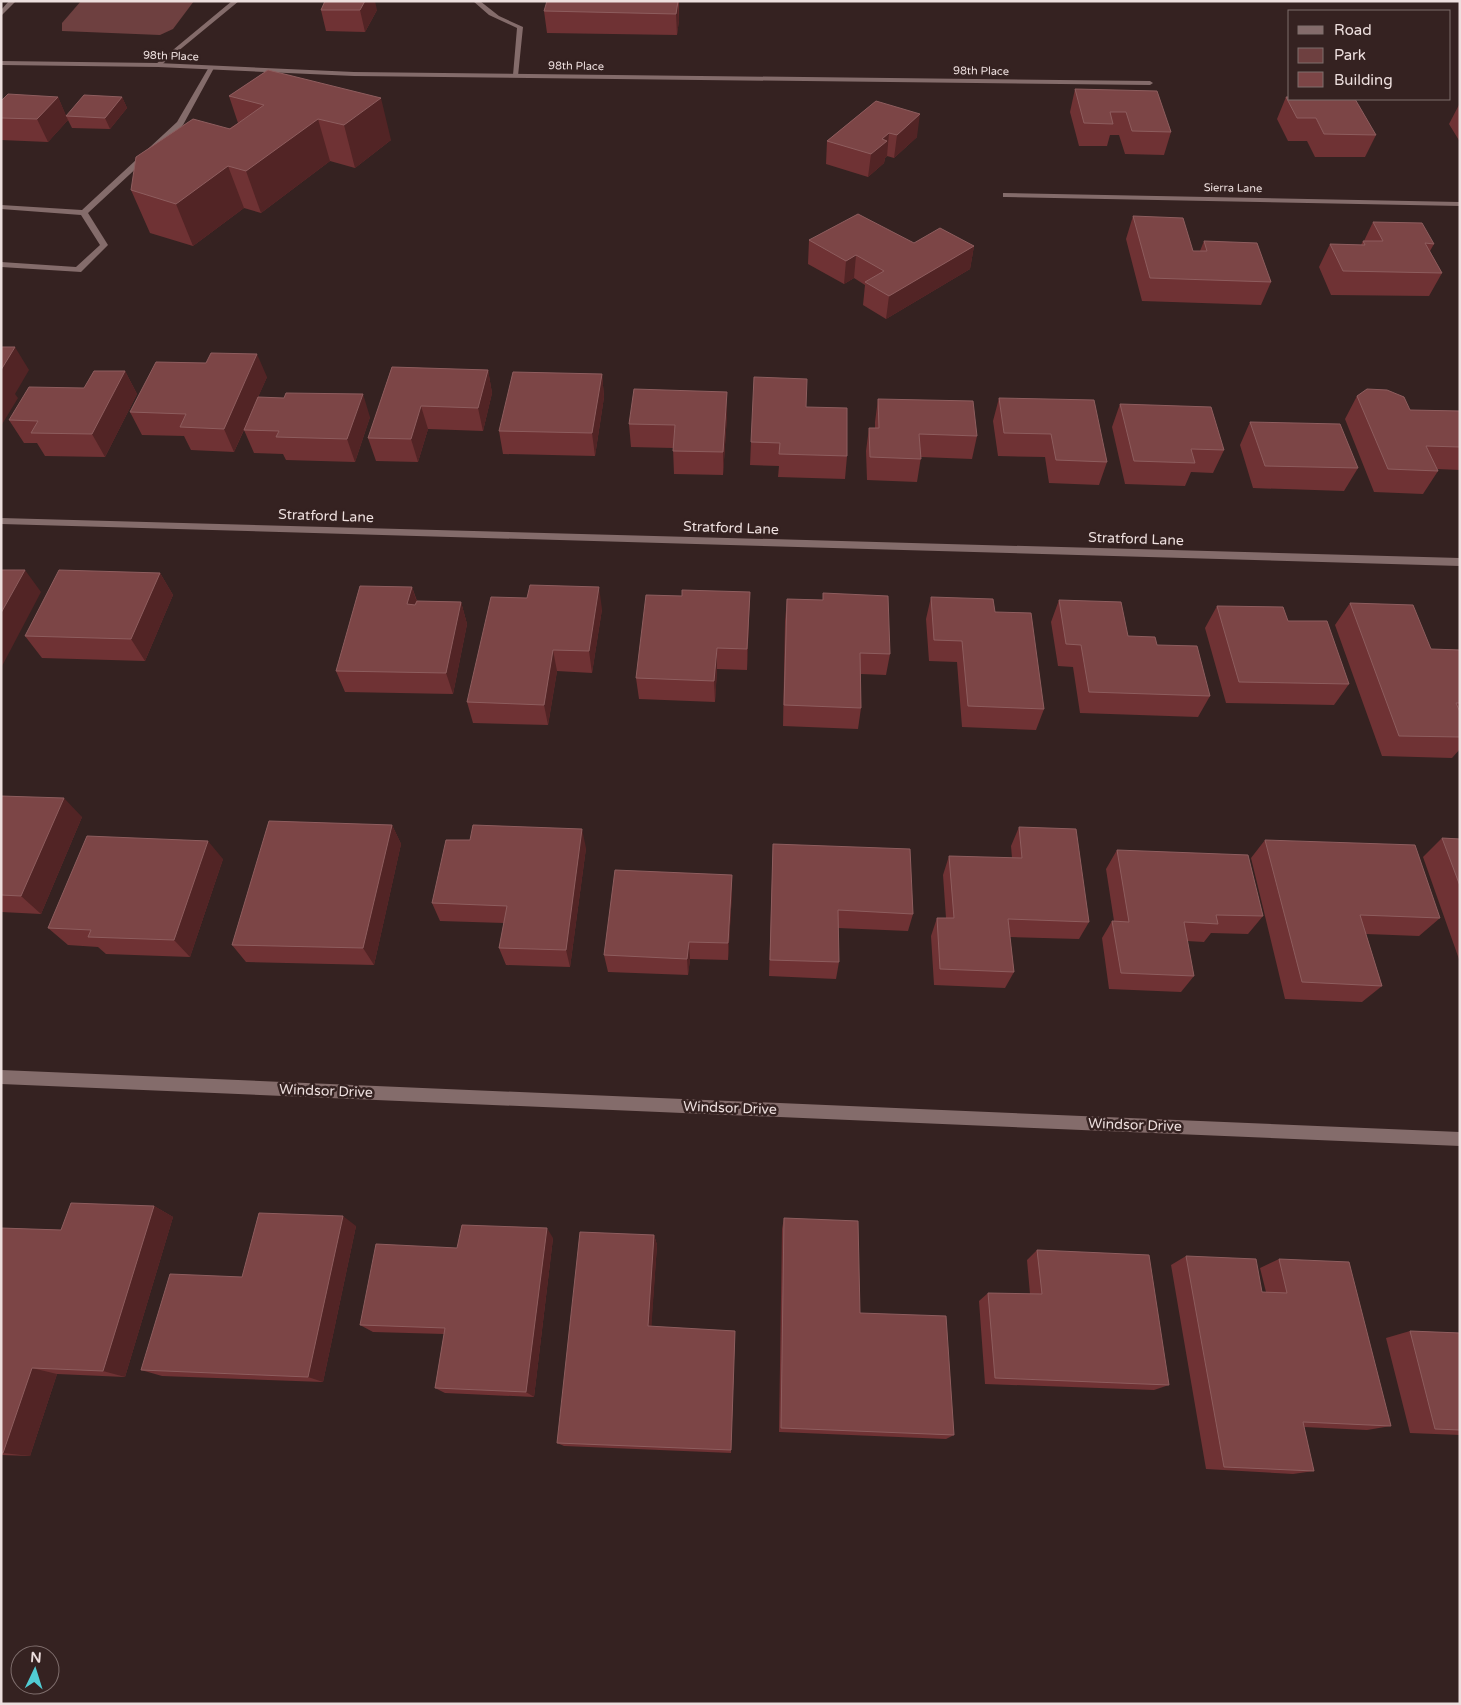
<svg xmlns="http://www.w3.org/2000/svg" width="1461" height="1705" viewBox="0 0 1461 1705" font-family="'Varela Round',sans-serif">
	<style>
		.green { fill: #6e4040 }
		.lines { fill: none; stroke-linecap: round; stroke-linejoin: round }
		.service { fill: #846c6b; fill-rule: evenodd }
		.minor { fill: #846c6b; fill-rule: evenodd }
		.tertiary { fill: #846c6b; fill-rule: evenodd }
		.wall { fill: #6f3234 }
		.shaded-wall { fill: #522425 }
		.building { fill: #7c4546; stroke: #8e5d5e }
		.labels { text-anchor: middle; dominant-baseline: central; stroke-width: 5; stroke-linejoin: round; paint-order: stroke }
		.far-street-label { font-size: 11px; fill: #eddfde; stroke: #352221 }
		.street-label { font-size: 14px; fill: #eddfde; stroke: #352221 }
	</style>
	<rect width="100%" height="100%" fill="#352221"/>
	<path class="green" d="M81,1h113l-21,28 -13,6 -98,-4v-8z"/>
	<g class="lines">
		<path class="service" d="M232,1h7l-79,65h-4v-2z
			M473,1h7l19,15 24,11 -5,49 -5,-1 4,-47 -28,-13z
			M209,67l5,1 -31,57 -95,88 20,32 -27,27 -80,-5v-5l75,5 24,-22 -19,-30 -80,-6v-4l81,5 95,-88z"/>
		<path class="minor" d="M1,61l157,2 196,9 796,9 3,2 -3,2 -796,-9 -196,-9 -157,-2z
			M1003,193l457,9v4l-454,-9h-3z
			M1,518l1459,40v8l-1459,-42z
			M1,1070l1459,62v14l-1459,-62z"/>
		<path class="tertiary" d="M9,1h7l-15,15v-6z"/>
	</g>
	<path class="wall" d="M679,1v19l-2,15 -130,-2 -3,-22z
		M321,10h56l-12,22 -39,-1z
		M268,70l123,70 -36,28 -25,-7 -69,52 -17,-5 -51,38 -43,-13 -19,-43 107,-67 -9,-27z
		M1075,89l96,43 -7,23 -39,-1 -6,-19h-9l-3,11h-28l-9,-34z
		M58,97l8,19 56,-19 5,11 -17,21 -38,-1 -4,-8 -20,22 -47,-2v-39z
		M1286,97l90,38 -11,22h-50l-8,-16h-19l-11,-22z
		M876,101l41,36 -23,21 -7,-2 -2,2 -1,5 -16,14 -42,-13 1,-23z
		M1460,103v39l-11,-18z
		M1133,216l60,35h7l4,-10 67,41 -10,23 -119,-4 -16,-62z
		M1373,222l61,22 -4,7 12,22 -13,23 -98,-1 -12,-28 11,-23 31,1 2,-4h1z
		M809,240l105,3 60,3 -4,23 -84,50 -23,-14 2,-20 -11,-7 -10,6 -36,-20z
		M392,367l96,3 4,23 -9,38 -55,-2 -10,33 -42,-1 -8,-23z
		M125,371l12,23 -32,63 -60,-1 -8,-13h-13l-15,-23 75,-32z
		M602,374l2,23 -9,59 -92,-2 -4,-23z
		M267,377l-9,20 112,20 -15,45 -69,-2 -3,-6 -29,-1 -10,-23 -10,22 -43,-2 -7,-14 -42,-1 -12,-23z
		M1357,396l53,14 50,1v59l-23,-1 1,2 -15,23 -49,-2 -29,-73z
		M999,398l108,64 -8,23 -50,-2 -4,-26 -47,-1 -5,-35z
		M878,399l99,37 -5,23 -51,-2 -4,25 -50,-2 -1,-29 3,-23h6v-6z
		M1120,404l104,46 -11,23 -22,-1 -6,14 -60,-2 -13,-57z
		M806,407l41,49 -2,23 -67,-2 1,-11 -29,-1 1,-23z
		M727,415l-4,60 -49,-1 -1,-26 -42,-1 -2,-23z
		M1250,422l108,46 -14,23 -91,-3 -13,-43z
		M160,573l13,22 -28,66 -103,-3 -17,-22z
		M412,587l5,14 44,1 6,22 -14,70 -108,-2 -9,-21z
		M750,592l-3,78 -30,-1 -2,33 -76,-3 -3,-21 46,-82z
		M823,593l67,61 -4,21 -25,-1v34l-3,21 -75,-3 2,-105 2,-22 36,1z
		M931,597l64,15 49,97 -8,21 -74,-3 -5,-65 -28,-1 -3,-42z
		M1059,600l69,36 29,9 53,51 -12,21 -118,-4 -7,-46 -15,-1 -7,-44z
		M1350,603l81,46 29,1v99l-8,9 -70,-2 -47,-131z
		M1217,606l71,15 61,63 -15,21 -108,-2 -21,-75z
		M602,609l-10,64 -35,-2 -9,54 -75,-2 -6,-21z
		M1,796l81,21 -41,97 -40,-2z
		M392,825l9,19 -27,121 -128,-3 -14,-17z
		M1019,827l70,95 -10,17 -69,-2 4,35 -9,16 -71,-3 -3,-49 6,-18h9l-3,-43 6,-19 63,2 -1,-12z
		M1442,838l18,1v123l-37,-105z
		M1265,840l175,78 -21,18 -53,-2 16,52 -20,16 -77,-3 -34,-141z
		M773,844l140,70 -5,17 -70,-3 1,34 -3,17 -67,-3z
		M586,848l-16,119 -64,-2 -7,-17 5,-25 -64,-2 -8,-18z
		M1117,850l146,66 -15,18 -37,-1 -7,9 -17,-1 7,35 -13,16 -72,-3 -7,-51 10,-17h2l-8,-52z
		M223,859l-33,98 -84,-3 -8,-7 -30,-2 -20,-17z
		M732,875v18l-4,67 -38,-1 -2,16 -80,-3 -4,-17z
		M154,1206l19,11 -48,160 -68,-3 -27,82 -29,-1v-227l60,2z
		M784,1218l76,95 94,122 -8,4 -167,-7 3,-203z
		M356,1226l-33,156 -161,-6 -21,-6 101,-93z
		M654,1235l3,10 -6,82 84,4 -4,122 -167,-7 -7,-3z
		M553,1238l-19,159 -89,-4 -10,-5 9,-54 -71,-2 -13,-7 97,-77z
		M1037,1250l132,135 -15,5 -169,-6 -6,-83 9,-8 42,1 -3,-34z
		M1186,1256l76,36h4l-6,-24 19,-9 112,167 -24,4 -63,-3 10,44 -21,3 -87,-5 -35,-204z
		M1410,1331l50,2v102l-50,-2 -24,-95z"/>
	<path class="shaded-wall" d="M365,1h10l2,9 -12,22 -5,-22z
		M678,1l1,19 -2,15 -1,-21z
		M58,97l10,23 -20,22 -11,-23z
		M122,97l5,11 -17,21 -5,-11z
		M381,98l10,42 -36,28 -11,-43z
		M920,114l-3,23 -23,21 3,-23z
		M318,119l12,42 -69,52 -15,-42z
		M889,133l-2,23 -2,2 -1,5 -16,14 3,-23 11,-15z
		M228,166l16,42 -51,38 -17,-42z
		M974,246l-4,23 -84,50 3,-23z
		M856,255l-2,23 -10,6 2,-23z
		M15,347l14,23 -14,24 3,4 -17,28v-56z
		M257,354l10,23 -33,75 -10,-23z
		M488,370l4,23 -9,38 -5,-23z
		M125,371l12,23 -32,63 -13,-23z
		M602,374l2,23 -9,59 -3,-23z
		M727,392v23l-4,60v-23z
		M363,394l7,23 -15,45 -8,-23z
		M421,406l7,23 -10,33 -7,-23z
		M25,570l16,22 -40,76v-55z
		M160,573l13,22 -28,66 -14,-22z
		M412,587l7,22 -12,-5z
		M599,587l3,22 -10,64 -3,-22z
		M750,592l-1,22 -2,56v-21z
		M461,602l6,22 -14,70 -7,-21z
		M717,648v21l-2,33 -1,-21z
		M553,650l4,21 -9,54 -4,-20z
		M64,798l18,19 -41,97 -20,-18z
		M392,825l9,19 -27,121 -11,-17z
		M582,829l4,19 -16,119 -4,-17z
		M208,841l15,18 -33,98 -16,-17z
		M732,875v18l-4,67v-17z
		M689,942l1,17 -2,16 -1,-16z
		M154,1206l19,11 -48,160 -22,-6z
		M343,1216l13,10 -33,156 -15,-5z
		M547,1228l6,10 -19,159 -8,-5z
		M654,1235l3,10 -6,88 -3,-7z
		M32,1368l25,6 -27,82 -27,-3z"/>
	<path class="building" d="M325,1h40l-5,9h-39z
		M547,1h131l-2,13 -132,-3z
		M268,70l113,28 -37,27 -26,-6 -72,52 -18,-5 -52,38 -45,-14 5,-33 57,-38 37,10 34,-24 -35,-9z
		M1075,89l82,2 14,41 -39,-1 -6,-19h-16l3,12 -29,-1z
		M8,94l50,3 -21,22 -36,-1v-17z
		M84,95l38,2 -17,21 -39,-2z
		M1286,97h4v2h65l21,36 -52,-1 -8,-16h-19z
		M876,101l44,13 -23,21 -8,-2 -7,6 5,2 -16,13 -44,-13z
		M858,214l56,29 26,-15 34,18 -85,50 -24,-14 19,-11 -28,-16 -10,6 -37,-21z
		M1133,216l50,2 10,33h14l-3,-10 53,2 14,39 -121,-4z
		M1373,222l49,1 12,21 -9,-1 17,30 -99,-2 -13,-27 35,1 -2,-4h20z
		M1,347h14l-14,23z
		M211,353l46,1 -33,75 -44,-2 6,-13 -56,-2 26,-50 50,1z
		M392,367l96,3 -10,38 -57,-2 -10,33 -43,-1z
		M94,371h31l-33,63 -61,-1 7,-12 -29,-1 20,-33 55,1z
		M513,372l89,2 -10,59 -93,-2z
		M754,377l53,2 -1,28 41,1v48l-68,-2 1,-11 -29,-1z
		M634,389l93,3 -4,60 -50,-1 2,-26 -46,-1z
		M1367,389l20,1 17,7 6,13 50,1v36l-34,-1 12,25 -50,-2 -31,-73z
		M286,393l77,1 -16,45 -71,-2 3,-6 -35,-1 14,-33 26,1z
		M999,398l95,2 13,62 -51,-2 -5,-26 -47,-1z
		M878,399l95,2 4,35 -58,-2 2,25 -51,-2 -1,-29h10z
		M1120,404l91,3 13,43 -33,-1 4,14 -61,-2z
		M1250,422l90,2 18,44 -93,-2z
		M1,570h24l-24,43z
		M59,570l101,3 -29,66 -106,-3z
		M530,585l69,2 -10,64 -36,-1 -9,55 -77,-3 24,-105 36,1z
		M360,586l52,1 -5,17 8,1 2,-4 44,1 -15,71 -110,-2z
		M682,590l68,2 -3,57 -30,-1 -3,33 -78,-3 10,-83 36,1z
		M823,593l65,3 2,58 -30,-1 1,55 -77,-3 3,-106 36,1z
		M931,597l62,2 2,13 36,1 13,96 -76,-3 -6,-65 -28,-1z
		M1059,600l62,2 7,34 27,1 2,8 40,1 13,50 -121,-4 -8,-47 -15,-1z
		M1350,603l63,2 18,44 29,1v53h-4l4,9v25l-61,-1z
		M1217,606l66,1 5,14h39l22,63 -110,-2z
		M1,796l63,2 -43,98 -20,-1z
		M269,821l123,4 -29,123 -131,-3z
		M473,825l109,4 -16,121 -67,-2 8,-42 -75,-3 14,-63h24z
		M1019,827l57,2 13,93 -81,-3 6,53 -74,-3 -3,-51h17l-5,-62 73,2z
		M87,836l121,5 -34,99 -86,-3 3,-7 -43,-2z
		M1442,838l18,1v47z
		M1265,840l150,5 25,73 -80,-3 22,71 -80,-4z
		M773,844l137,5 3,65 -75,-4 1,52 -69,-2z
		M1117,850l131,5 15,61 -47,-1 2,9 -34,-2 10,54 -73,-3 -9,-52 17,1z
		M615,870l117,5 -4,68 -39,-1 -2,17 -83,-4z
		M71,1203l83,3 -51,165 -71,-3 -29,85h-2v-225l60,2z
		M259,1213l84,3 -35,161 -167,-7 29,-96 72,3z
		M784,1218l74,3 2,92 86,3 8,119 -173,-7z
		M462,1225l85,3 -21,164 -91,-4 10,-60 -85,-3 16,-81 81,4z
		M580,1232l74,3 -6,91 87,5 -4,119 -174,-7z
		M1037,1250l112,5 20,130 -174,-7 -7,-85 54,1z
		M1186,1256l70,3 6,33 25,1 -8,-34 70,3 42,164 -88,-4 11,49 -90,-4z
		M1410,1331l50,2v97l-25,-1z"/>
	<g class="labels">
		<g class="far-street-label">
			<text transform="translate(171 56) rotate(2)">98th Place</text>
			<text transform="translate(576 66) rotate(1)">98th Place</text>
			<text transform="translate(981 71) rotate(1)">98th Place</text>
			<text transform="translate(1233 188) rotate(1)">Sierra Lane</text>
		</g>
		<g class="street-label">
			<text transform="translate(326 516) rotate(2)">Stratford Lane</text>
			<text transform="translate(731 528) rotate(2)">Stratford Lane</text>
			<text transform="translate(1136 539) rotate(2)">Stratford Lane</text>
			<text transform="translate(326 1091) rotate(2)">Windsor Drive</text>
			<text transform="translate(730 1108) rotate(2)">Windsor Drive</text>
			<text transform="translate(1135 1125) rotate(2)">Windsor Drive</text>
		</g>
	</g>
	<rect width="1461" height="1705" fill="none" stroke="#eddfde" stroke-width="5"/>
	<rect x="1288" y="10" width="162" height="90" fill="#352221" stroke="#7f6e6d"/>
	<rect x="1298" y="26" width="25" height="8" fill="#846c6b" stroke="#7f6e6d"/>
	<text x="1334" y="35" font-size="15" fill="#eddfde">Road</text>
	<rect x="1298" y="48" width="25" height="15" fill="#6e4040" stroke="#7f6e6d"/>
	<text x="1334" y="60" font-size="15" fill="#eddfde">Park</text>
	<rect x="1298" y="72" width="25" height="15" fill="#7c4546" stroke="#7f6e6d"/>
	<text x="1334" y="85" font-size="15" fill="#eddfde">Building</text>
	<g transform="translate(35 1670) rotate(4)"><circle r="24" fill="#352221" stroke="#7f6e6d"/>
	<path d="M0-4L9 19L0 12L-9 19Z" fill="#51ccd4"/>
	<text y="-8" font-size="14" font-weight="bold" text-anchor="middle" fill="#eddfde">N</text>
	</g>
</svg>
